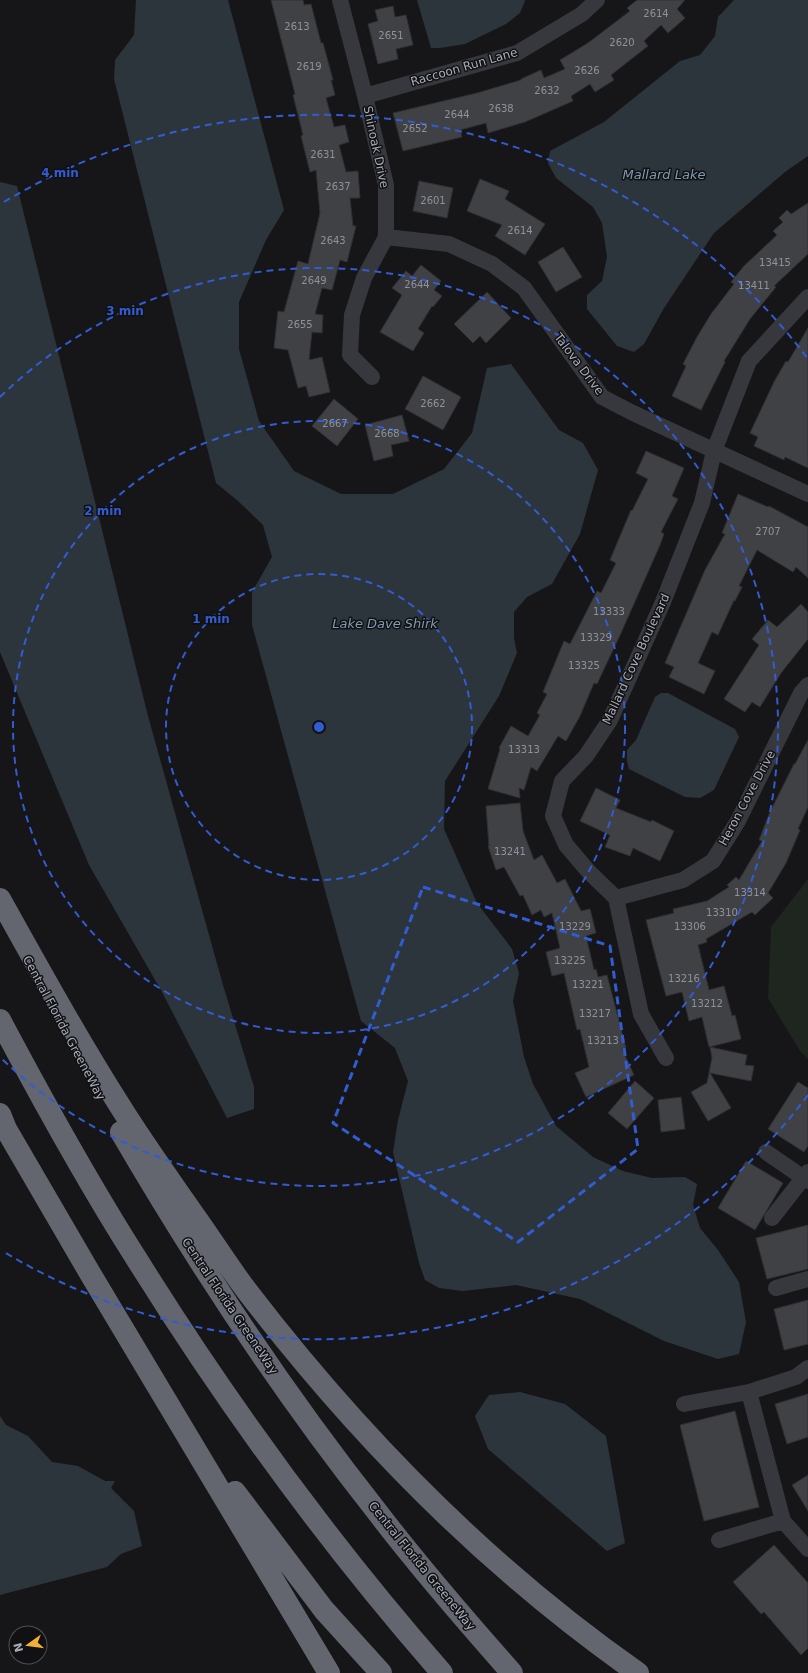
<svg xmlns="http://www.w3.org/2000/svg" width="808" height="1673" viewBox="0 0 808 1673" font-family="'DejaVu Sans',sans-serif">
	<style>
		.green { fill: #1e261f }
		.water { fill: #2c353c }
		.building { fill: #404145; stroke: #303034 }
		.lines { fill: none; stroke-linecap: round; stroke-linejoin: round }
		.minor { stroke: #37383d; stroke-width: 16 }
		.highway { stroke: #63666e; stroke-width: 22 }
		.marked { fill: none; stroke: #325cd3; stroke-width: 3; stroke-dasharray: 8 5; stroke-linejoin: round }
		.ring { fill: none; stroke: #325cd3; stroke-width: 2; stroke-dasharray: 7 5 }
		.labels { text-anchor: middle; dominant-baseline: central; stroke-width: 3; stroke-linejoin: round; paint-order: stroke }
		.number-label { font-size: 10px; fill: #8e929b }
		.street-label { font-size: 12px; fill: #a8adb8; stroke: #111113 }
		.water-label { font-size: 13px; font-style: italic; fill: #7f9bb3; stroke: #111113 }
		.centre { fill: #325cd3; stroke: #111113; stroke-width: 2 }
		.ring-label { font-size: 12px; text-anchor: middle; font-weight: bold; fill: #325cd3; stroke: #111113; stroke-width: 3; stroke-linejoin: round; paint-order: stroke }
	</style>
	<rect width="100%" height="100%" fill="#161618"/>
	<path class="green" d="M808,879v180l-8,-8 -32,-53 3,-71z"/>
	<path class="water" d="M136,0h92l56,210 -18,30 -27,62v47l20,72 35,50 47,23h52l51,-25 28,-36 15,-65 24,-4 48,66 24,13 15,27 -18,64 -28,50 -25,13 -13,15v26l3,15 -18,43 -54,85 -1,48 33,74 35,46 7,24 -6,28 11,56 9,27 23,42 37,31 30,14 29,7 33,-1 12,7 -4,21 7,23 18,22 21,32 7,40 -7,32 -21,5 -54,-18 -84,-42 -64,-14 -53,6 -24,-3 -14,-8 -6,-17 -26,-111 5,-32 10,-39 -13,-33 -34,-27 -109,-396v-33l20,-35 -9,-32 -25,-24 -22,-18 -102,-404 1,-19 19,-25z
		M417,0h107l1,1 -5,12 -14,11 -41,20 -25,4h-9z
		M734,0h74v156l-23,16 -71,61 -50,75 -20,36 -10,8 -17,-6 -30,-37v-14l15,-14 5,-24 -5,-34 -9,-16 -37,-29 -8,-15 2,-12 54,-29 76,-61 20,-6 15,-19 3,-19z
		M0,182l17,4 131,530 75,269 31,102v22l-27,9 -65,-126 -73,-127 -89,-213z
		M661,693h7l67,36 4,8 -25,53 -14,8 -15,-1 -56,-28 -2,-8v-11l9,-10 19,-43z
		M520,1392l45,12 41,32 19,107 -18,8 -119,-102 -13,-33 14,-21z
		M0,1416l6,9 22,11 24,26 26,4 27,15h10l-4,7 23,23 8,35 -21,8 -14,13 -107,28z"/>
	<path class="building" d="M271,0h32l1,5 7,-1 10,39h2l10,37h-2l4,15 -9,3 8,29 11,-2 4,17 -10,3 7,27 12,-1 2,27h-10l3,28h3l-9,36 -7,-2 -8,30 -10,-2 -7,26 8,1 -1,18 -10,-1 -3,28 13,-3 8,35 -21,5 -3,-11 -8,2 -10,-38 -14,-2 4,-37 6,1 14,-51 10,3 12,-51 -4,-43 -6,2 -9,-36 2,-1 -10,-40 2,-1z
		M637,0h48l-8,9 8,9 -17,15 -7,-8 -17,16 4,5 -37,29 3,5 -19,12 -5,-8 -19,12 2,5 -48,21 -37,11 -2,-10 -26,7 2,7 -59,14 -10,-38 84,-20 44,-13v-1l20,-9 3,8 21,-9 -5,-9 28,-17 42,-32 -3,-3z
		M393,6l2,11 11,-2 7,30 -17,4 2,10 -20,5 -10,-40 10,-3 -3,-11z
		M480,179l29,12 -4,8 40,25 -20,31 -30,-19 7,-11 -35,-14z
		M419,181l34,7 -6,30 -34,-7z
		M808,203v51l-34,32 2,1 -26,32 -26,42 1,1 -24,48 -29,-14 14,-30 -3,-2 14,-27 14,-23 23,-30 -3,-2 13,-16 33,-31 -4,-4 10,-9 -4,-4 8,-8 4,4z
		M563,247l19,30 -26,15 -18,-30z
		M421,265l20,16 -7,9 8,6 -9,11 -1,-1 -14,23 6,4 -11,18 -33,-19 22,-37 -10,-7 14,-17 6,5z
		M487,292l24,26 -25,25 -6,-7 -7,7 -19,-19z
		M808,328v140l-23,-11 -1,3 -30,-14 4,-9 -8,-4 24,-51 12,-21 2,1z
		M423,376l38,21 -18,33 -38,-21z
		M334,399l24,20 -21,27 -25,-20z
		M402,415l7,26 -18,4 2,11 -19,5 -9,-36z
		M646,451l38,17 -12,28 6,3 -17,33 3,2 -4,11 -39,88 -24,51 -3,-1 -14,33 -14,25 -8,-5 -21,35 -6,-4 -7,23 -5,-2 1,10 -32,-9 12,-40 -1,-1 12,-22 17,10 12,-21 -3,-2 10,-19 -4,-2 21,-51 6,3 27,-53 4,2 15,-30 -6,-3 21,-50 1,1 16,-32 -12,-6z
		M738,494l30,13 1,-1 39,21v51l-12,-11 -3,5 -36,-22 -18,36 3,1 -7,14 -1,-1 -16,35 -6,-3 -14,31 17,8 -11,23 -35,-17 5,-10 -9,-4 40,-93 20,-36 -3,-1z
		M801,604l7,8v27l-27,34 -21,34 -8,-5 -7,10 -21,-13 35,-54 -7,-6 16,-19 9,7z
		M808,740v67l-10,22 2,1 -14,33 -18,30 5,5 -18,17 -3,-3 -46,27 1,3 -9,3 11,45 15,-4 8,30 3,-1 6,24 -32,8 -7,-30 -13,4 -7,-29 -16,4 -20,-76 28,-7 -1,-4 34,-8 22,-14 -2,-2 9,-8 3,3 23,-39 -3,-1 11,-28 24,-48h1z
		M596,788l24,12 -4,8 35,14 1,-2 22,11 -14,30 -27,-13 -3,8 -25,-9 5,-12 -30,-14z
		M520,803l3,28 11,29 8,-5 15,28 8,-4 16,32 9,-2 6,24 -10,3 8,34 2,-1 2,8 9,-2 19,73 -4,1 12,26 -48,22 -11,-24 14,-6 -9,-38 -3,1 -13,-57 -12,3 -6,-24 14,-4 -8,-35 -8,4 -3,-7 -9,5 -9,-20 -3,1 -16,-29 -8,3 -8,-24h1l-3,-40z
		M710,1047l37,8 -2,10 9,1 -3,15 -41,-8 21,35 -23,13 -17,-29 16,-9 5,-25z
		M635,1081l19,17 -27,31 -19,-16z
		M798,1082l10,6v58l-4,6 -36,-23z
		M681,1097l4,32 -24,3 -3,-32z
		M746,1161l37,22 -28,47 -37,-22z
		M808,1225v44l-41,10 -11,-41z
		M808,1300v44l-24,6 -10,-41z
		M808,1394v43l-21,7 -12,-40z
		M735,1411l24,96 -55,14 -24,-96z
		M808,1475v36l-16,-26z
		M774,1545l34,38v65l-7,7 -37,-43 -3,2 -28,-32z"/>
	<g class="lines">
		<path class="minor" d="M340,0l25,96 21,89v52l-22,41 -12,37 -2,40 22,22
			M365,96l152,-43 65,-39 15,-14
			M386,237l63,7 43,20 32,24 78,109 31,16 175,81
			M616,898l67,-18 30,-19 25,-40 63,-128 7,-8
			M666,1058l-25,-44 -25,-116 -27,-26 -23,-27 -13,-29 9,-35 24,-25 24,-36 53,-118 39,-99 12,-52 35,-90 59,-64
			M766,1152l42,29
			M772,1218l36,-46
			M776,1288l32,-9
			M808,1368l-12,9 -47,15 34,129 25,28
			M684,1404l65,-12
			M719,1540l64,-19"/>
		<path class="highway" d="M0,899c39,70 77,139 120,207 23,37 49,73 74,109 18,25 34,51 53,76 111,145 241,277 391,382
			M0,1020c43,81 87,161 136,238 91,146 193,286 306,415
			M0,1114l6,15 85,146 238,398
			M121,1132c77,132 162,261 257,381 42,55 88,108 134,160
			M235,1492l89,118 57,63"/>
	</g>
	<path class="marked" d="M423,887l187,59 28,203 -120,93 -185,-119z"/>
	<g class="ring">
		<circle cx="319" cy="727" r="153"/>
		<circle cx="319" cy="727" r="306"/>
		<path d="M0 397A459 459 0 1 1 0 1057"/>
		<path d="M808 1095A612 612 0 0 1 4 1252M4 202A612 612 0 0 1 808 359"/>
	</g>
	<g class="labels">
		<g class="number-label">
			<text x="656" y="13">2614</text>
			<text x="297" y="26">2613</text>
			<text x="391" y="35">2651</text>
			<text x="622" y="42">2620</text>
			<text x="309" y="66">2619</text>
			<text x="587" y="70">2626</text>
			<text x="547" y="90">2632</text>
			<text x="501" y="108">2638</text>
			<text x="457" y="114">2644</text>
			<text x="415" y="128">2652</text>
			<text x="323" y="154">2631</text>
			<text x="338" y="186">2637</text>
			<text x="433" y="200">2601</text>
			<text x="520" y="230">2614</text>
			<text x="333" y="240">2643</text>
			<text x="775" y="262">13415</text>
			<text x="314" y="280">2649</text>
			<text x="417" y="284">2644</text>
			<text x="754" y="285">13411</text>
			<text x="300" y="324">2655</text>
			<text x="433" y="403">2662</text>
			<text x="335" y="423">2667</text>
			<text x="387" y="433">2668</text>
			<text x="768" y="531">2707</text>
			<text x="609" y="611">13333</text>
			<text x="596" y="637">13329</text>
			<text x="584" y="665">13325</text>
			<text x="524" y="749">13313</text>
			<text x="510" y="851">13241</text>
			<text x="750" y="892">13314</text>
			<text x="722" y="912">13310</text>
			<text x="575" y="926">13229</text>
			<text x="690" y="926">13306</text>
			<text x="570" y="960">13225</text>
			<text x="684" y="978">13216</text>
			<text x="588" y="984">13221</text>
			<text x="707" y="1003">13212</text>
			<text x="595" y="1013">13217</text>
			<text x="603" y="1040">13213</text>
		</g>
		<g class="street-label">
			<text transform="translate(464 67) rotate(-16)">Raccoon Run Lane</text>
			<text transform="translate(376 147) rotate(78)">Shinoak Drive</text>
			<text transform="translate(579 364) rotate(53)">Talova Drive</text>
			<text transform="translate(636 659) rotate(-65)">Mallard Cove Boulevard</text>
			<text transform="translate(747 798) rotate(-62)">Heron Cove Drive</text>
			<text transform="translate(64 1028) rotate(62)">Central Florida GreeneWay</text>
			<text transform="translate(230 1306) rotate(56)">Central Florida GreeneWay</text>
			<text transform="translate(422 1566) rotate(51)">Central Florida GreeneWay</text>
		</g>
		<g class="water-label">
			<text x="664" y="174">Mallard Lake</text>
			<text x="385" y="623">Lake Dave Shirk</text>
		</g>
	</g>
	<circle cx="319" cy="727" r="6" class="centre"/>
	<g class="ring-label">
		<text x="60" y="177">4 min</text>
		<text x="125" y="315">3 min</text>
		<text x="103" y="515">2 min</text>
		<text x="211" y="623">1 min</text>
	</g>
	<g transform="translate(28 1645) rotate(256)"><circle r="19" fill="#111113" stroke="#4d4f55"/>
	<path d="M0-3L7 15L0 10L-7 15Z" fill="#f2b134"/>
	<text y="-6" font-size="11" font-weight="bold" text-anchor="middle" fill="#a8adb8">N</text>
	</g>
</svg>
